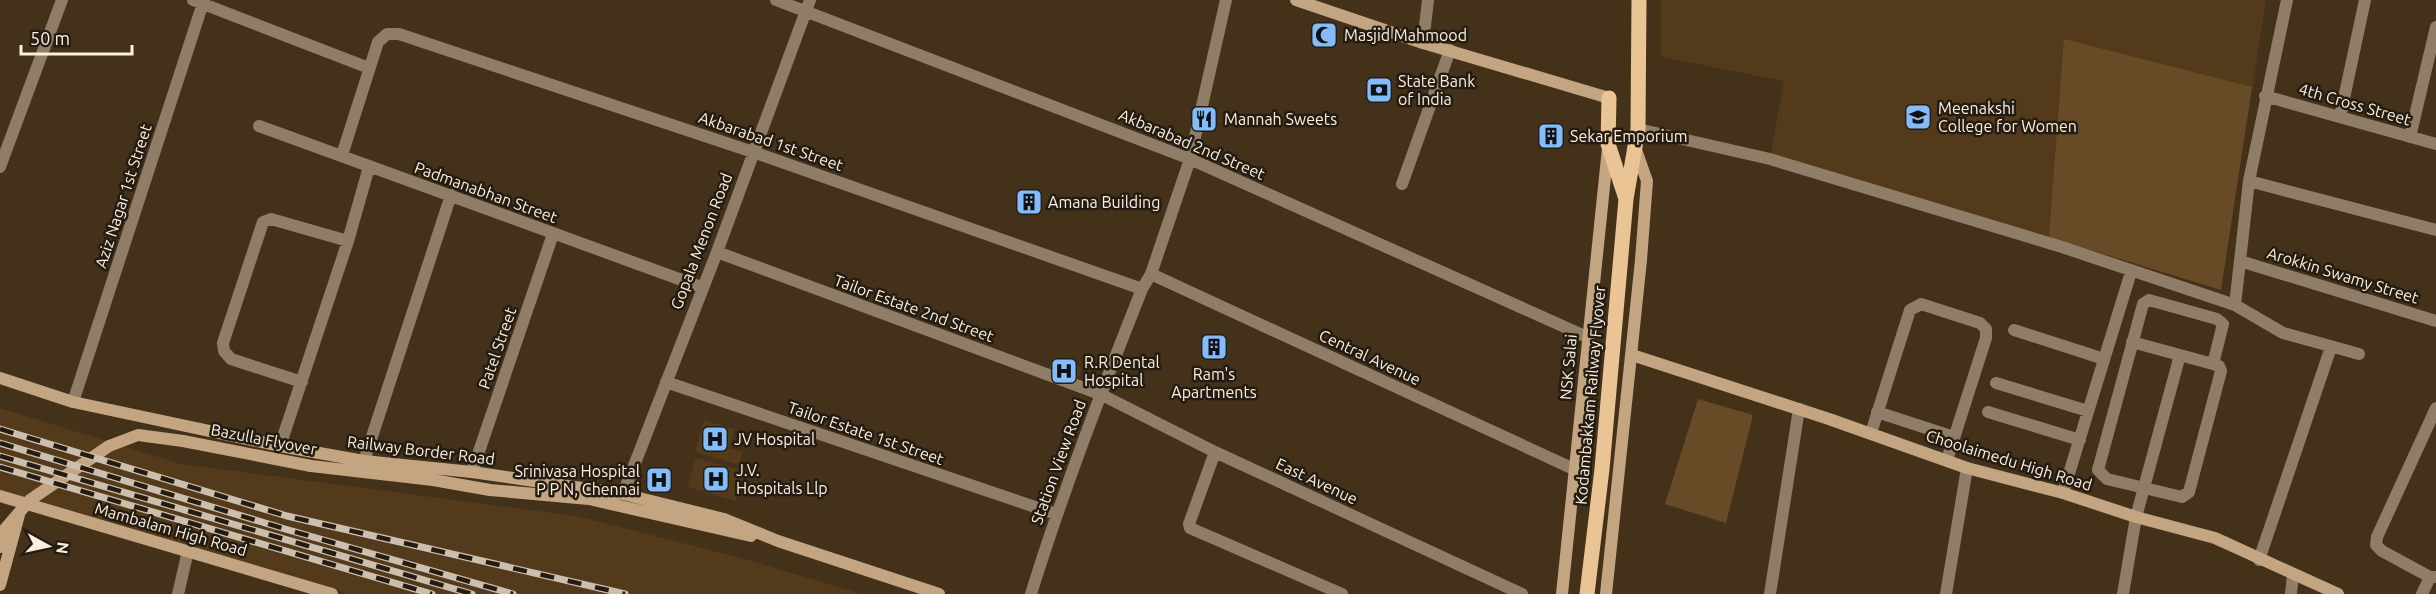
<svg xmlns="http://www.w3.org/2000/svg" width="2436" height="594" viewBox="0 0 2436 594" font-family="Ubuntu,sans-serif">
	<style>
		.built { fill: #523a1b }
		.green { fill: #674b26 }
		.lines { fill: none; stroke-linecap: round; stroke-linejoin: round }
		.street { stroke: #907d67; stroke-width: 12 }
		.secondary { stroke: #c4a581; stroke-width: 12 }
		.primary { stroke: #ebc495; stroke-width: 15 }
		.rail-casing { stroke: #cdbfae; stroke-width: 7 }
		.rail { stroke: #241b11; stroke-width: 4.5; stroke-dasharray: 14; stroke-linecap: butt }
		.labels { text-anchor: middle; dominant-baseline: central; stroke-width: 5; stroke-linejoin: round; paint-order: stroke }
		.poi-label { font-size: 16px; fill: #fbefe0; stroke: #241b11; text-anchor: start }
		.street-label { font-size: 16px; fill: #fbefe0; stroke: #241b11 }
	</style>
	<rect width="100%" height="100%" fill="#443119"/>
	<path class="built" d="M1661,0h605l-45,290 -450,-137 13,-72 -123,-24z
		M1053,357l29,10 -7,19 -29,-10z
		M0,408l181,56 395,52 162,41 124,37h-513l-349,-102z
		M704,420l31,9 -6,19 14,4 -4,13 -44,-13z
		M696,458l48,13 -8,30 -49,-14z"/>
	<path class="green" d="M2064,39l188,48 -31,203 -172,-53z
		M1698,399l55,16 -27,108 -61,-19z"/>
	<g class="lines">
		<path class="street" d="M193,0l176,68
			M776,0l414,159 397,178
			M1423,43l5,-43
			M2265,96l171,48
			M2340,117l25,-117
			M259,126l442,161
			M1638,129l132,30 292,88 173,58 48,28 76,21
			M2410,137l26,-110
			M342,155l36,-113 9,-8h12l354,118 389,137
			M0,167l62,-167
			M2249,181l187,49
			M1402,184l48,-134
			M717,252l383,142 115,58 307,142
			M2240,261l196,60
			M1151,274l425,196
			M2149,300l68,19 6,5 -10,40 6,2 2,5 -32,121 -7,5 -75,-18 -9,-9 45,-166z
			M2235,305l14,-124 38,-181
			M2014,330l90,29
			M2132,342l81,22
			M302,382l-71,-23 -7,-8 -1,-8 40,-121 8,-3 77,22
			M666,382l390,132
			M1996,383l92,28
			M73,402l131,-402
			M2436,408l-59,129 -1,8 6,6 48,26h6
			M1877,412l77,25
			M1988,412l92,28
			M1871,433l39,-123 11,-6 59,19 6,6v9l-39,122
			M280,446l68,-205 21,-74
			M1215,452l-26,72 1,4 152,66
			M364,461l87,-266
			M472,472l81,-238
			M2063,493l68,-221
			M623,494l94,-242 93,-252
			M2259,560l72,-213
			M178,594l10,-43
			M1031,594c32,-103 71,-204 111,-305l9,-15 39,-115 36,-159
			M1770,594l29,-185
			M1946,594l21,-126
			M2123,594l13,-77 44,-162
			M2291,594l2,-19
			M2422,594l8,-17"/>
		<path class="secondary" d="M1296,0l127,43 186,55
			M1632,355l197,64 138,49 96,25 73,24 79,21 123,56
			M0,378l73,24 207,44 84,15 108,11 151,22 101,25 54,22 161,53
			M0,496l332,98
			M0,547l4,-17 26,-30 79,-54 29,-11 45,6 128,25 122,14 57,10 99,9 162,37
			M0,585l19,-70
			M1562,594l46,-446
			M1606,594l35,-334 6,-79 -11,-31"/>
		<path class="primary" d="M1609,98l-1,46 18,55
			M1587,594l15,-125 24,-270 12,-70 1,-129"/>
		<defs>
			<path id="rail" d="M0,429l287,87 338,78
				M0,443l285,86 228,65
				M0,456l472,138
				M0,467l432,127"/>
		</defs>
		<use href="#rail" class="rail-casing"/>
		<use href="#rail" class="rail"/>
	</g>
	<defs>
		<symbol id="mosque-square" viewBox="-11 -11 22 22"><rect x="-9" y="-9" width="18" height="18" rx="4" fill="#83bcfb" stroke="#241b11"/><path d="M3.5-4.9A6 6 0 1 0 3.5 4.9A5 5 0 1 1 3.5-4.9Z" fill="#111"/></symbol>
		<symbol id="bank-square" viewBox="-11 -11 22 22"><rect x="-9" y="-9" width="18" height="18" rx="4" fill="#83bcfb" stroke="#241b11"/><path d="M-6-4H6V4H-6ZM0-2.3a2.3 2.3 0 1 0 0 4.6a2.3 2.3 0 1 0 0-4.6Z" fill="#111"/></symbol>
		<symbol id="university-square" viewBox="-11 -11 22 22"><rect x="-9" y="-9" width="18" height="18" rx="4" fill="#83bcfb" stroke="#241b11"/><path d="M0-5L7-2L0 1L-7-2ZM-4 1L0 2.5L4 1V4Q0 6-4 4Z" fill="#111"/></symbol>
		<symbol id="restaurant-square" viewBox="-11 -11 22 22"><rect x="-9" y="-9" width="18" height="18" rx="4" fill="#83bcfb" stroke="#241b11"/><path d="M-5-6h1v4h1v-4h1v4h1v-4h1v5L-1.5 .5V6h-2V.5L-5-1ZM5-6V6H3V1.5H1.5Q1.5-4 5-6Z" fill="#111"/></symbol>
		<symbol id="building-square" viewBox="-11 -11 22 22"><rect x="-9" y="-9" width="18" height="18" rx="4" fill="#83bcfb" stroke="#241b11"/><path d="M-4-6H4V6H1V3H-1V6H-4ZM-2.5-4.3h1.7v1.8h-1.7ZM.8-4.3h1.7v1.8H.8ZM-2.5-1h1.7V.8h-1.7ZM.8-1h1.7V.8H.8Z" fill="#111"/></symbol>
		<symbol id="hospital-square" viewBox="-11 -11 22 22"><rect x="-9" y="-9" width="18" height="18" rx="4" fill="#83bcfb" stroke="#241b11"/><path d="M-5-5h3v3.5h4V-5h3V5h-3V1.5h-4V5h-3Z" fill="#111"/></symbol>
	</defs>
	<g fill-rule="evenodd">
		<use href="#mosque-square" x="1309" y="20" width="30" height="30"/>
		<use href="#bank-square" x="1364" y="75" width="30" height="30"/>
		<use href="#university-square" x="1903" y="102" width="30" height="30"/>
		<use href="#restaurant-square" x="1189" y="104" width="30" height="30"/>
		<use href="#building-square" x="1536" y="121" width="30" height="30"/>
		<use href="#building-square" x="1014" y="187" width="30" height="30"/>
		<use href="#building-square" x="1199" y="332" width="30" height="30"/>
		<use href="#hospital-square" x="1049" y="356" width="30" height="30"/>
		<use href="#hospital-square" x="700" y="424" width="30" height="30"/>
		<use href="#hospital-square" x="701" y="464" width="30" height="30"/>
		<use href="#hospital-square" x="644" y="465" width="30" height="30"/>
	</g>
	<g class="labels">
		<g class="poi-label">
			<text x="1344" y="35">Masjid Mahmood</text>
			<text x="1398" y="81">State Bank<tspan x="1398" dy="18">of India</tspan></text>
			<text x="1938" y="108">Meenakshi<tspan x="1938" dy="18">College for Women</tspan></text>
			<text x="1224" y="119">Mannah Sweets</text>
			<text x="1570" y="136">Sekar Emporium</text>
			<text x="1048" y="202">Amana Building</text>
			<text x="1084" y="362">R.R Dental<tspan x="1084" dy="18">Hospital</tspan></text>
			<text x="1214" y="374" text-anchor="middle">Ram's<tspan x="1214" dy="18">Apartments</tspan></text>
			<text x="734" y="439">JV Hospital</text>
			<text x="736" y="470">J.V.<tspan x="736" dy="18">Hospitals Llp</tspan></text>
			<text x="640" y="471" text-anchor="end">Srinivasa Hospital<tspan x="640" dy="18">P P N, Chennai</tspan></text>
		</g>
		<g class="street-label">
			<text transform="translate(2355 104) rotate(16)">4th Cross Street</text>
			<text transform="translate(771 141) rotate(19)">Akbarabad 1st Street</text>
			<text transform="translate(1192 144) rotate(23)">Akbarabad 2nd Street</text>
			<text transform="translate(486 192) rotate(20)">Padmanabhan Street</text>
			<text transform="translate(123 196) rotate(-72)">Aziz Nagar 1st Street</text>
			<text transform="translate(701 241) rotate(-69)">Gopala Menon Road</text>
			<text transform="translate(2343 275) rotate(17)">Arokkin Swamy Street</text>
			<text transform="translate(914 308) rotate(20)">Tailor Estate 2nd Street</text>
			<text transform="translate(497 348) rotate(-71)">Patel Street</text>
			<text transform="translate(1370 357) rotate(25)">Central Avenue</text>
			<text transform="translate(1568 367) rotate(-85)">NSK Salai</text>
			<text transform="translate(1590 395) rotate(-85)">Kodambakkam Railway Flyover</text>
			<text transform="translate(866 433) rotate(19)">Tailor Estate 1st Street</text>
			<text transform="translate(264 439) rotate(11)">Bazulla Flyover</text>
			<text transform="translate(421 450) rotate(7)">Railway Border Road</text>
			<text transform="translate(2009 460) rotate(17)">Choolaimedu High Road</text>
			<text transform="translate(1058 462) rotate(-70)">Station View Road</text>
			<text transform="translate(1317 481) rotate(25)">East Avenue</text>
			<text transform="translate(171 529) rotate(16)">Mambalam High Road</text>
		</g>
	</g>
	<g transform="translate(48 546) rotate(98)" stroke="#241b11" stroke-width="4.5" paint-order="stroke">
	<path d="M0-4.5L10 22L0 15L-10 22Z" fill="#fbefe0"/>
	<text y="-9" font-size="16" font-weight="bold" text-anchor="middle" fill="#fbefe0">N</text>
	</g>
	<path d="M21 45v9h111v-9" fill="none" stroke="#fbefe0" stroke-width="3"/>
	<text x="30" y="45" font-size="18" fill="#fbefe0" stroke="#241b11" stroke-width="4.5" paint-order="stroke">50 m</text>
</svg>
